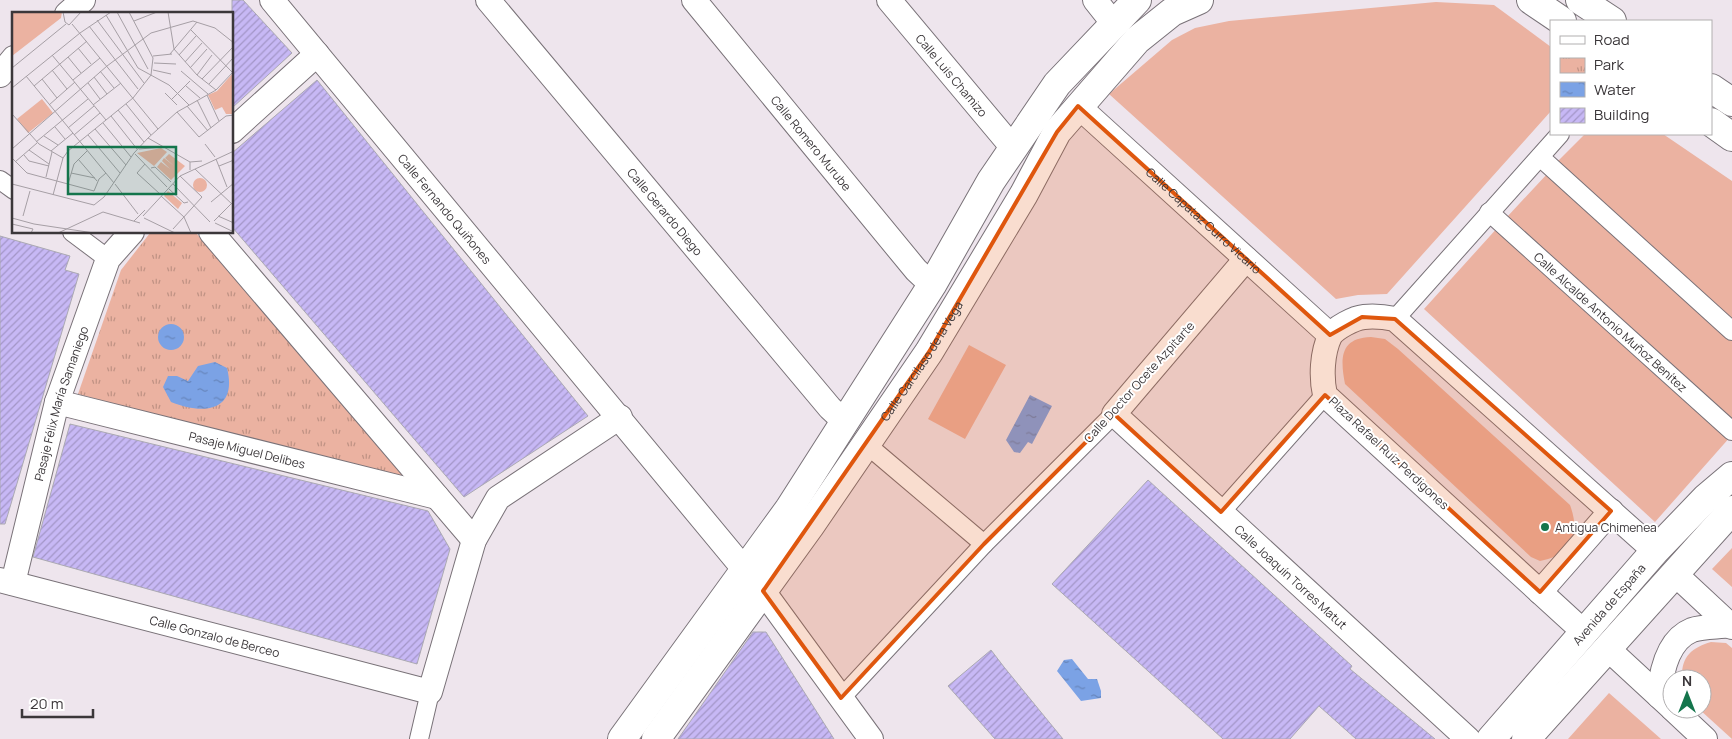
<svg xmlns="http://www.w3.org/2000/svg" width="1732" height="739" viewBox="0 0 1732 739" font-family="Manrope,sans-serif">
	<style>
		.green { fill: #ebb2a1 }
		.park { fill: url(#park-tufts) }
		.water { fill: url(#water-ripples) }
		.building { fill: url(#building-hatch); stroke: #aba9b2 }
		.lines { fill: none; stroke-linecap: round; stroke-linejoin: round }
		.pedestrian-casing { stroke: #797278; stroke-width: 20 }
		.minor-casing { stroke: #797278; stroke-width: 26 }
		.secondary-casing { stroke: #797278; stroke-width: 30 }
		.primary-casing { stroke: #797278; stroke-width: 30 }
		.pedestrian { stroke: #fff; stroke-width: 18 }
		.minor { stroke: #fff; stroke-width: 24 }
		.secondary { stroke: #fff; stroke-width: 28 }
		.primary { stroke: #fff; stroke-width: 28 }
		.marked { fill: #df570e; fill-opacity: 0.2; stroke: #df570e; stroke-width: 4; stroke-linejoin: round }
		.poi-dot { fill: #14754c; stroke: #fff; stroke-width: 2 }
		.labels { text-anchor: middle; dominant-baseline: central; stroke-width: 4; stroke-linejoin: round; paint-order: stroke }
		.street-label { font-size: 12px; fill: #3b373a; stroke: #fff }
		.poi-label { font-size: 12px; fill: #3b373a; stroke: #fff; text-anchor: start }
		.inset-road { fill: none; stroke: #a69fa5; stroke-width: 1 }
		.view { fill: #14754c; fill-opacity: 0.15; stroke: #14754c; stroke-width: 2.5 }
		.inset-edge { fill: none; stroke: #3b373a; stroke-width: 2.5 }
	</style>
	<defs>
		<pattern id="park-tufts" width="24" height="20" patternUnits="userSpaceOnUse" patternTransform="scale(1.25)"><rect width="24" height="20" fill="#ebb2a1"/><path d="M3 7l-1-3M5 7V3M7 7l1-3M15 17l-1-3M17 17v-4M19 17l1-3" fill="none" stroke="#c09284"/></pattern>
		<pattern id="water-ripples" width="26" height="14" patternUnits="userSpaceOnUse" patternTransform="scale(1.25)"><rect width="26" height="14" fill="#7ba2e5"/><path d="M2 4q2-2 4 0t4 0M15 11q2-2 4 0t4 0" fill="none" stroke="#6685bb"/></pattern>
		<pattern id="building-hatch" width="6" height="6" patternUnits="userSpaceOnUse" patternTransform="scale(1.25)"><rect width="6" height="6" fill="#c7b8f5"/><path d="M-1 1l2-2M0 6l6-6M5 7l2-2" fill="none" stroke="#a396c7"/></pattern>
	</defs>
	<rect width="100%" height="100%" fill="#eee5ed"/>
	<path class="green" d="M1436,2l58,3 57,42v64l-164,183 -29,1 -22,4 -227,-205 63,-54 23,-12 34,-7z
		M1585,134h78l69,47v141l-174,-161z
		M1548,173l184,164v84l-225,-204z
		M1499,226l232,210 -76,86 -231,-213z
		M1371,337l14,2 13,10 172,156c11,30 2,50 -30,56l-9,-4 -186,-173c-5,-26 -5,-46 26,-47z
		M969,345l37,20 -41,74 -37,-20z
		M1732,548v39l-20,-18z
		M1711,642l15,1 6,5v91l-33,-30h3v-30h-20c-1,-22 9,-31 29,-37z
		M1609,693l52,46h-93z"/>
	<path class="park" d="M150,233h46l223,253 -341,-92 43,-124z"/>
	<path class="water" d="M158 337a13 13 0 1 1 26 0a13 13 0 1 1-26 0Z
		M215,362l12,6c11,44 -24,47 -56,34l-8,-15 5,-11h9l11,5 10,-15z
		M1030,395l22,11 -20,38 -4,-2 -8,11 -6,-1 -8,-12z
		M1072,659l16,20h9l4,12v7l-20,3 -24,-30 7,-11z"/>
	<path class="building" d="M232,0h11l49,53 -60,55z
		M317,80l271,336 -124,81 -232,-270v-74z
		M0,236l70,20 -5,14 14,4 -74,250h-5z
		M70,424l358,87 22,38 -33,115 -384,-107z
		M1148,480l204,186 -2,3 85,70h-79l-37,-33 -29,33h-67l-171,-155z
		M753,632h13l68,107h-156z
		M991,650l13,17 59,72h-68l-47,-53z"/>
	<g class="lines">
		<defs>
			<g id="pedestrian">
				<path d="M1540,157l192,174"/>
				<path d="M0,180l14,10"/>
				<path id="s1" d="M1489,212l243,219"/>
				<path d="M72,232l36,27"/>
				<path d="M1395,319l165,-185"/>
				<path d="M866,444l118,100"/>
				<path d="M1221,512l104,-117"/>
				<path d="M841,698l143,-154 130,-130"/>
				<path d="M419,739l11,-47"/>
			</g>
			<g id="minor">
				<path id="s2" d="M272,0l472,569"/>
				<path id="s3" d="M488,0l342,408 14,13"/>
				<path id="s4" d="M694,0l222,270 16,15"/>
				<path id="s5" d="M889,0l124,148"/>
				<path d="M1095,0l19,24"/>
				<path d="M67,14l16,-14"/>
				<path d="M0,75l14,-17"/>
				<path id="s6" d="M1078,106l252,229"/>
				<path d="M232,131l85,-77"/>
				<path d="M211,232l263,308"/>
				<path id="s7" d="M1246,259l-132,155 354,325"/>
				<path id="s8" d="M57,402l380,95"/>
				<path d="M1674,573l58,54"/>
				<path id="s9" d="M0,580l430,112 44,-152 24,-42 122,-81"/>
				<path id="s10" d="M13,583l44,-181 51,-143 24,-27"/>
				<path d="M763,591l108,148"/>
				<path d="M1540,592l71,-81"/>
				<path d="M1585,633l-260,-238c-4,-18 -3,-42 5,-59 5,-8 24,-18 34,-19 10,-1 21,0 31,2l260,232"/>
				<path d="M1607,648l65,60"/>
				<path d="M1659,696c2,-23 8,-56 33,-66 11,-4 27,-3 39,-5"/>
				<path d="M1673,709l32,30"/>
			</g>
			<g id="secondary">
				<path id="s11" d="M1491,739l164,-188 51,-53 26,-22"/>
				<path d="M1526,739l206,-229"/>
			</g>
			<g id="primary">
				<path d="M1531,0l31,21"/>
				<path d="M1580,0l32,21"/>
				<path d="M1711,88l21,14"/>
				<path d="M1711,122l21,15"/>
				<path d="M622,739l167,-230 143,-224 59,-104 66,-97 80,-84"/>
				<path id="s12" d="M656,739l154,-213 119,-174 95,-158 33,-62 80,-92 35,-28 27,-12"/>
			</g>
		</defs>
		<use href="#pedestrian" class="pedestrian-casing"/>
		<use href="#minor" class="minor-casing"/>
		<use href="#secondary" class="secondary-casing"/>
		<use href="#primary" class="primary-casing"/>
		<use href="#pedestrian" class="pedestrian"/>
		<use href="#minor" class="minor"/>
		<use href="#secondary" class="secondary"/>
		<use href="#primary" class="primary"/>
	</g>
	<path class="marked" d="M1078,106l252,229 32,-18 33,2 216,192 -71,81 -215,-197 -104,117 -107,-98 -130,130 -143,154 -78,-107 166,-239 128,-220z"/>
	<circle class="poi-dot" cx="1545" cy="527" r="5"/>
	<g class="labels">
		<g class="street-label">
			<text stroke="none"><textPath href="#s5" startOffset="98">Calle Luis Chamizo</textPath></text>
			<text stroke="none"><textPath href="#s4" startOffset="185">Calle Romero Murube</textPath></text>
			<text stroke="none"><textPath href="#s2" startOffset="271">Calle Fernando Quiñones</textPath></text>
			<text stroke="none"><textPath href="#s3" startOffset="276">Calle Gerardo Diego</textPath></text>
			<text stroke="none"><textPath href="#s6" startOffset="170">Calle Capataz Curro Vicario</textPath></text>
			<text stroke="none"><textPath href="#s1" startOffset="164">Calle Alcalde Antonio Muñoz Benítez</textPath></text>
			<text stroke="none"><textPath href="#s12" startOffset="462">Calle Garcilaso de la Vega</textPath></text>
			<text transform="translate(1139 382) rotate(-48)">Calle Doctor Ocete Azpitarte</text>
			<text stroke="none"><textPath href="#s10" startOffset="186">Pasaje Félix María Samaniego</textPath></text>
			<text stroke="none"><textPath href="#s8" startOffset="196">Pasaje Miguel Delibes</textPath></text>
			<text transform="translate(1389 453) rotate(43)">Plaza Rafael Ruiz Perdigones</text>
			<text stroke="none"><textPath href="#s7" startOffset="444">Calle Joaquín Torres Matut</textPath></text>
			<text stroke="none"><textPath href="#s11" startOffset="179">Avenida de España</textPath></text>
			<text stroke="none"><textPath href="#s9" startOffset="222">Calle Gonzalo de Berceo</textPath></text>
		</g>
		<g class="poi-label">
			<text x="1555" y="527">Antigua Chimenea</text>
		</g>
	</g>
	<g transform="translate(12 12)">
		<rect width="221" height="221" fill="#eee5ed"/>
		<path d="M221,61v41h-7l-4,-7 -7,3 -7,-15 9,-4zM149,136l6,4 -13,14 -17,-13zM157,142l16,12 -14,14 -14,-13 4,-5 9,7 -8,-8 2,-3 10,8 -9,-8zM181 173a7 7 0 1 1 14 0a7 7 0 1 1-14 0ZM156,179l14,12 -4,6 -14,-13z" fill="#ebb2a1"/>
		<path d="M0,0h50l-1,6 -49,38zM30,87l11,14 -25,20 -11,-14z" fill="#ebb2a1"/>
		<path class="inset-road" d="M51,0l2,10 4,3 12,-13M105,0l31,57M156,0l6,37 23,26 19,15M94,3l32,53 31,17 20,20M85,8l47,63M122,9l23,-9M60,12l86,105M77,14l49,63M179,18l41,42M66,36l13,16M158,42l27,-32M40,43l54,65M167,43l17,-19M141,44l19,-2M56,45l13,16M173,50l17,-19M142,51l22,1M0,56l54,-44M178,56l17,-19M40,58l15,19M141,58l18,4M88,59l14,17M169,59l27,23M185,63l15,-20M14,64l88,107M82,65l13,17M30,67l15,19M190,67l32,-33M61,68l27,-22M76,71l12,16M197,72l25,-27M22,74l53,-45M174,74l14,12M0,76l68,-55 31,-21M153,81l12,12M195,83l12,26M159,88l19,-19M185,88l14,28M114,92l25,31M37,93l26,-23M81,93l28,-22M175,94l21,25M106,98l26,32M165,100l22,25 27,-21 8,-1M0,102l27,30 24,14M99,104l26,33M91,111l28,34M43,115l10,12M56,116l26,-22M83,117l31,36M62,123l26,-22M76,123l32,38M32,124l14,9M136,126l29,-26 39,-22 18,-19M24,130l52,-43M193,132l10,13M0,137l95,-83 44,-33 42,-12 22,7 19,15M127,137l24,-2M17,138l20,14M39,139l22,-18M123,142l32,33M12,143l5,6 20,5M0,146l15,15 67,18 5,-12 7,-6M66,147l19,22M204,147l11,28M3,150l22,-19M133,152l-8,9 23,21M207,154l15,-6M139,156l4,-1 16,15M183,157l39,37M178,158v-8l12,-1M59,161l24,5M34,165l6,-25M0,172l82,21 10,-8 30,-44 14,-15 42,24M56,172l6,-20 13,-13M103,172l23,30M161,172l37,38M156,176l16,15 4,-1M41,183l10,-37 5,-7 65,-53 18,-23 2,-17 -24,-46M149,184l23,21 7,16M199,190l23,-19M11,204l7,-25M131,204l37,-40 54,-25M206,204l16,7M0,206l22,6 60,9M132,206l31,15M122,209l11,-11M202,209l20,-20M203,211l19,9M0,212l21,5 -2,4M161,217l29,-32 -22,-21M46,221l45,-21 37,11"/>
		<path class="view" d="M56,135h108v47h-108z"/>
		<rect width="221" height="221" class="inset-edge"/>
	</g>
	<rect x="1550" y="20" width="162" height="115" fill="#ffffff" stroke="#b1afb0"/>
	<rect x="1560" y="36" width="25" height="8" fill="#ffffff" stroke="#b1afb0"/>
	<text x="1594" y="45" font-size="15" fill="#3b373a">Road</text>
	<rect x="1560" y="58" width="25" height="15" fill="url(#park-tufts)" stroke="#b1afb0"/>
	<text x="1594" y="70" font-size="15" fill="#3b373a">Park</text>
	<rect x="1560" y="82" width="25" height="15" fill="url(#water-ripples)" stroke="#b1afb0"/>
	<text x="1594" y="95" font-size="15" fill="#3b373a">Water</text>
	<rect x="1560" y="108" width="25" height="15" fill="url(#building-hatch)" stroke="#b1afb0"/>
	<text x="1594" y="120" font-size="15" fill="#3b373a">Building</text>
	<g transform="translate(1687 694)"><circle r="24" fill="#ffffff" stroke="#b1afb0"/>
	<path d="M0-4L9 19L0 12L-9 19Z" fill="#14754c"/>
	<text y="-8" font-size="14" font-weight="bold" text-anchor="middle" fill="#3b373a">N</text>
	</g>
	<path d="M22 709v8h71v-8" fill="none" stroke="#3b373a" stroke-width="2.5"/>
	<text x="30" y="709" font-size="15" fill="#3b373a" stroke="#ffffff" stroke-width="4" paint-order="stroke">20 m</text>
</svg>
